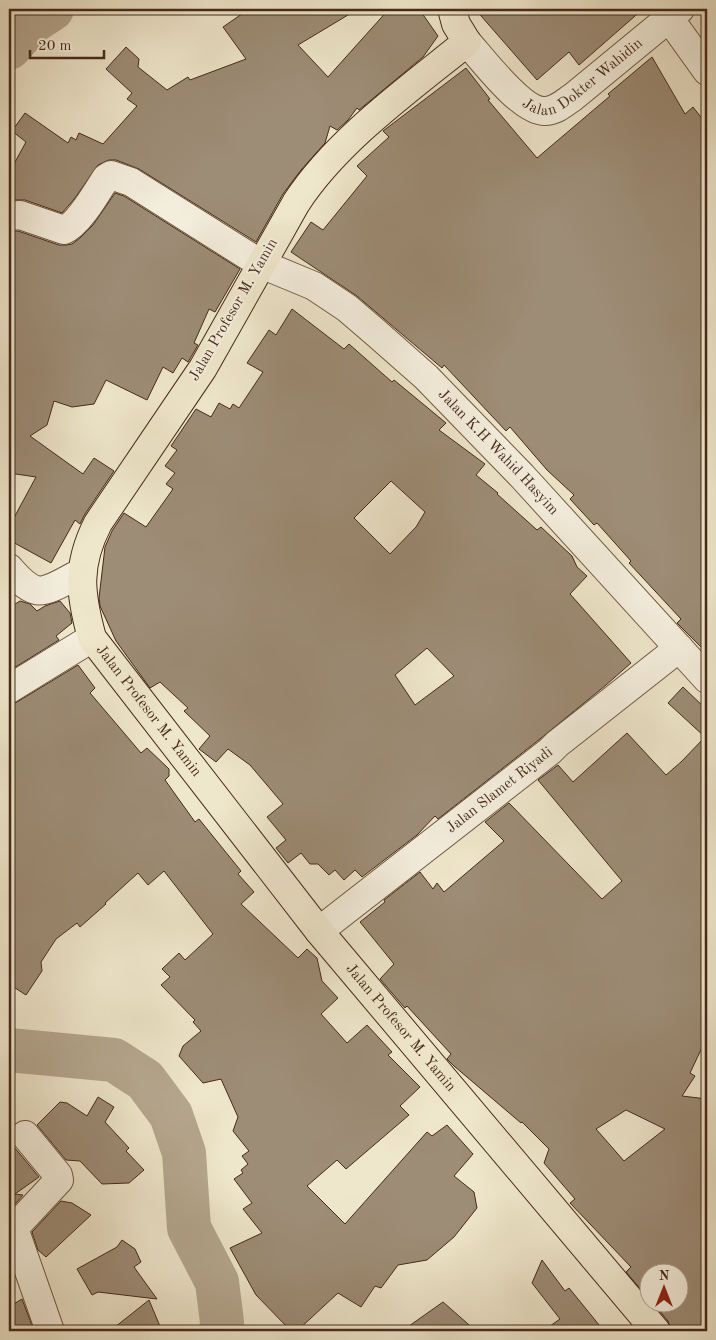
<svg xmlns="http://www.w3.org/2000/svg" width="716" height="1340" viewBox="0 0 716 1340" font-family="'Old Standard TT',serif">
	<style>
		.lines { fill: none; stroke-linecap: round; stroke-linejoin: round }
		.river { stroke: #b5a78f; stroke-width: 44 }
		.building { fill: #9d8c76; stroke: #452a18; fill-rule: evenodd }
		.minor-casing { stroke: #705945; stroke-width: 30 }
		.major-casing { stroke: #452a18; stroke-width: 30 }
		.minor { stroke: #f5efde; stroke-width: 28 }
		.major { stroke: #efe7cc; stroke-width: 28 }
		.labels { text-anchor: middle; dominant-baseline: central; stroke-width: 4; stroke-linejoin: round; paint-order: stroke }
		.street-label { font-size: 15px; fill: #452a18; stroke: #f5efde }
	</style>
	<rect width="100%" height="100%" fill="#efe7cc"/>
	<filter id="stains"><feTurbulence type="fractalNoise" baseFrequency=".004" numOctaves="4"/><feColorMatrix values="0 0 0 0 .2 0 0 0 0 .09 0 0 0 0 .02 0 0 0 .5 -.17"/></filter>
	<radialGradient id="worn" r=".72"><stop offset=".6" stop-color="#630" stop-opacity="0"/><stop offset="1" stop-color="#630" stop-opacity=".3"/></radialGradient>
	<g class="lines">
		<path class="river" d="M9,48l23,-26 20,-13
			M9,1050l105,10 31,20 26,35 13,38 5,75 28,54 5,40 -1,9"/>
	</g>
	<path class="building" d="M249,9h109l-60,36 30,32 61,-68h30l19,27 -15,21 -64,53 -2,-2 -9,12 -11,10 -7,-4 -5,17 -24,27 -18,24 -27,48 -117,-73 -23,-9h-7l-11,5 -23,33 -13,15 -37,-13h-16v-27l17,-31 -14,-11 13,-18 43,30 3,-6 5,3 3,-7 24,11 34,-38 -10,-7 5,-6 -26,-24 20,-22 13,12 -1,8 29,23 21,-13 2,3 56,-21 -23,-32z
		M475,9h168l-64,56 -10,-13 -32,28z
		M652,57l33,57 8,-7 14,18v528l-30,-30 4,-4 -52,-56 2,-2 -34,-38 -3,2 -24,-26 4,-4 -27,-25 -37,-43 -4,4 -62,-66 -2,3 -85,-72 -66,-44 20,-30 12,8 44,-54 -10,-10 32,-29 -6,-6 83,-63 24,31 -2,1 49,58 73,-62 -2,-2z
		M115,193l9,3 116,73 -25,43 -6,-3 -15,34 4,2 -10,17 -6,-4 -9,15 -10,-6 -16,33 -41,-20 -12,24 -22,3 -18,-6 -7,24 -17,11 53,38 11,-16 20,13 -29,43 -5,10 -5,-4 -24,43 -42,-23v-13l27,-50 -27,-4v-242h9l41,14h7l6,-1 8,-6 13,-13z
		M292,309l52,40 5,-5 43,38 2,-2 52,43 -7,7 46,34 -9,11 22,18 -1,1 40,36 4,-3 31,29 5,11 10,9 -17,18 61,69 -25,22 -66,54 -102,80 -3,-3 -18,19 -55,42 -7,-7 -11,10 -9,-10 -6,5 -11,-11h-8l-9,-11 -13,10 -12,-15 10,-8 -19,-23 16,-13 -33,-39 -22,-16 -12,13 -17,-13 11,-13 -26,-25 4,-3 -28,-26 -10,6 -34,-47 -16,-35 -1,-8 6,-51 7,-16 12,-18 22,14 27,-38 -7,-5 9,-11 -10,-7 12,-16 -6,-4 25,-37 15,8 8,-14 11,6 3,-5 6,4 24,-36 -16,-9 22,-33 7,5zM391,481l34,31 -9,15 -26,27 -36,-36zM427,648l27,28 -39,29 -20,-30z
		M20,601l10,3 7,7 8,-5 15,-5 10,12 2,10 -16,13 3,4 -50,31v-63z
		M78,665l17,23 -5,5 51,60 6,-5 22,21v7l-4,4 30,42 4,-3 42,52 -3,3 16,18 -13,12 57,54 9,-9 10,9 5,23 16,17 -17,16 26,29 20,-18 25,27 -4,3 32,32 -20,19 9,9 -63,54 -9,-9 -30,26 38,38 82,-92 5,4 15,-11 26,29 -19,22 20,16 3,16 -23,29 -27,23 -29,5 -17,23 -6,-2 -14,21 -23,-14 -41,38h-6l-35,-36 -26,-47 32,-15 -19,-24 9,-6 -18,-24 9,-6 -2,-3 7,-6 -6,-8 7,-5 -16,-20 5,-14 -17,-38 -18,4 -24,-27 4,-10 18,-15 -8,-9 2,-2 -34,-35 9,-8 -8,-8 17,-16 6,7 28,-26 -49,-63 -16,14 -10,-12 -33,30 1,1 -26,23 -3,-4 -21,16 -15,23 1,9 -16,24 -17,-11v-279l8,-3z
		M683,687l24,23v327l-17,36 5,3 -13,20 25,3v232h-36l-3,-10 -16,-19h26v-30h-30v26l-22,-26 5,-5 -61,-64 5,-4 -31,-36 5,-14 -27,-27 -1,1 -67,-57 -7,-7 4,-5 -44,-48 -2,2 -25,-29 14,-15 -34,-42 25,-20 -1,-2 36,-28 13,17 4,-6 7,9 60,-51 -19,-19 24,-19 93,96 20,-18 -84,-101 20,-15 15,17 54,-49 39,42 15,-13 24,-25 -37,-34zM626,1110l39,19 -41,32 -28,-32z
		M98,1097l16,10 -9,15 24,26 -3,3 18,19 -15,13 -27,1 -22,-23 -14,-1 -29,-35 23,-23 7,1 20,13z
		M14,1147l25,30 -24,17 8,1 -14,16v-58z
		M61,1201l11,2 19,12 -45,42 -8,-7 -6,-18z
		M122,1240l13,9 6,13 -7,5 23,32 -59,-7 -6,3 -15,-26 40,-22z
		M542,1260l23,31 4,-3 35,43h-61l17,-12 -28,-36z
		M22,1299l12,32h-25v-24z
		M149,1300l13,31h-52z
		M443,1302l33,29h-74z"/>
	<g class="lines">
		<defs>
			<g id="minor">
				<path d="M669,18l38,53"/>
				<path id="s1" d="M467,42c16,18 55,70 78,69 11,0 19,-8 28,-14l107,-88"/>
				<path id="s2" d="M9,216l11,-1 44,15c15,-6 33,-38 42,-52l5,-3 20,7 130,82 53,22 33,22 28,24 51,45 96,99 185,203"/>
				<path d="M9,568c7,8 16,19 27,22 10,4 36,-13 46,-18"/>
				<path d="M9,689l83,-51"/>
				<path id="s3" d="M319,931l231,-180 7,-7 122,-96"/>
				<path d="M25,1135l33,40 1,5 -41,44 -3,7 35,100"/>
			</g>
			<g id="major">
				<path id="s4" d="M452,9l4,15 11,18c-58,47 -130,98 -171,161l-93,165 -105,155c-22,43 -18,71 -6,115l227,293 337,400"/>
			</g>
		</defs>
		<use href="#minor" class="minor-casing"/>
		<use href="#major" class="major-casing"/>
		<use href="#minor" class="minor"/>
		<use href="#major" class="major"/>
	</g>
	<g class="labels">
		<g class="street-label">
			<text stroke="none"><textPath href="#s1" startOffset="154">Jalan Dokter Wahidin</textPath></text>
			<text transform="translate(234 310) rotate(-60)">Jalan Profesor M. Yamin</text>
			<text stroke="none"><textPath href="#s2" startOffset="612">Jalan K.H Wahid Hasyim</textPath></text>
			<text stroke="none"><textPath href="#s4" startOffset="860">Jalan Profesor M. Yamin</textPath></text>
			<text stroke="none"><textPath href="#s3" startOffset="229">Jalan Slamet Riyadi</textPath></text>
			<text stroke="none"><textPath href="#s4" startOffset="1265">Jalan Profesor M. Yamin</textPath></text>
		</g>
	</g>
	<rect width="716" height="1340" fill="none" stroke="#efe7cc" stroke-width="30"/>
	<rect x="10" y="10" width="696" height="1320" fill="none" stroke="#452a18" stroke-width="2.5"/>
	<rect x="15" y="15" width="686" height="1310" fill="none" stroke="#452a18"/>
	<g transform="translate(664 1288)"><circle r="24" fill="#f5efde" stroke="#afa08f"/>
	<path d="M0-4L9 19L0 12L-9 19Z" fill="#8f2418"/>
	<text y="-8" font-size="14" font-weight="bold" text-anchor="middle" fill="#452a18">N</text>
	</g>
	<path d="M30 50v8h74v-8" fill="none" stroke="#452a18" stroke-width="2.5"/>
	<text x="38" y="50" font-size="15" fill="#452a18" stroke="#f5efde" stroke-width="4" paint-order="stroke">20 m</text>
	<rect width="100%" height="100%" filter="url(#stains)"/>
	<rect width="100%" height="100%" fill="url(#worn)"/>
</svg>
